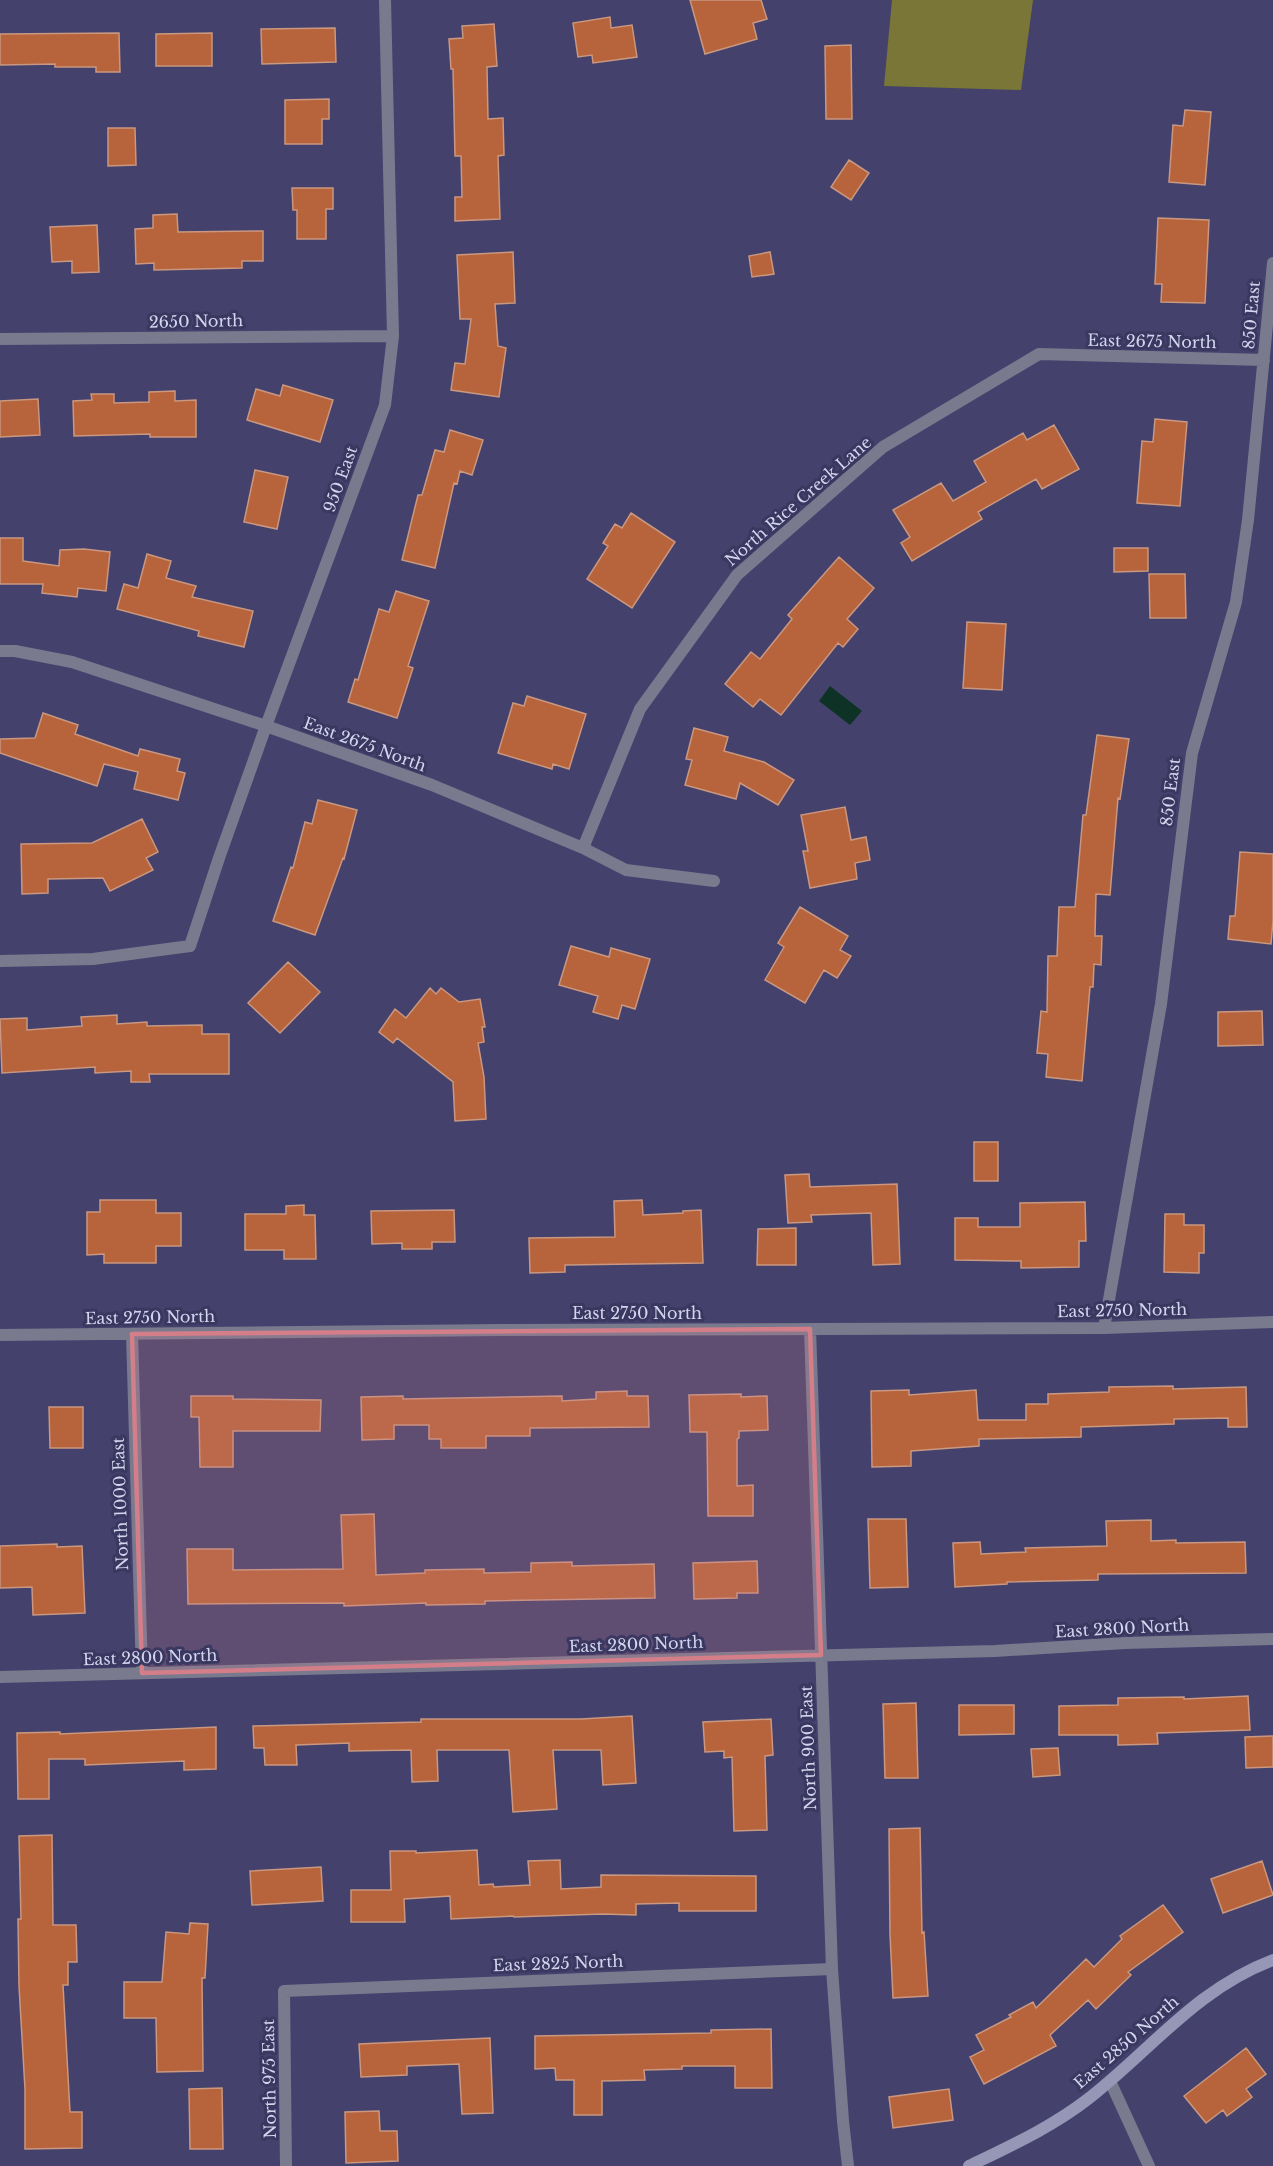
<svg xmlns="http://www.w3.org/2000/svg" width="1273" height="2166" viewBox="0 0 1273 2166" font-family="'Libre Baskerville',serif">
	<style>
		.green { fill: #7a7637 }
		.water { fill: #0e3225 }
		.building { fill: #b7633b; stroke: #ca9780; stroke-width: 1.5 }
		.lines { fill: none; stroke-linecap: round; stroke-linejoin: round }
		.street { stroke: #7a7a8f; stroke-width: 12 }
		.secondary { stroke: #9696b7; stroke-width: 12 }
		.marked { fill: #d47e8a; fill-opacity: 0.2; stroke: #d47e8a; stroke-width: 4.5; stroke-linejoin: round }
		.labels { text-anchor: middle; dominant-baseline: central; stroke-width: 6; stroke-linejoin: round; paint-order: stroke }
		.street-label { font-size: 16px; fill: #d3d4ed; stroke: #3a3760 }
	</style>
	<rect width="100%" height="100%" fill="#44426c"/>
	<path class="green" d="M892,0h141l-12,90 -137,-4z"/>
	<path class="water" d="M830,686l32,25 -12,14 -31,-24z"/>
	<path class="building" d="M690,0h71l6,19 -14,4 4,16 -52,15z
		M610,17l1,11 21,-3 5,32 -44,6 -1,-8 -14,2 -5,-34z
		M494,24l3,42 -10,1 1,52 15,-1 1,37 -6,1 2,63 -45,2v-24h7l-1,-41h-6l-2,-87h-2l-2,-30 14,-1 -1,-12z
		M335,28l1,34 -74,2 -1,-35z
		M119,33l1,39h-24v-5h-41v-3l-55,1v-31z
		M212,33v33h-56v-32z
		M851,45l1,74h-26l-1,-73z
		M329,99v20h-7v25h-37v-44z
		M1185,110l26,2 -6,73 -36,-3 4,-57 10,1z
		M108,128h27l1,37 -28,1z
		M849,160l20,13 -18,27 -20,-13z
		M292,188h41v21h-7v30h-29v-29h-4z
		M177,214l1,18 85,-1v30h-21v7l-88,2v-7l-18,1 -1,-35 18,-1v-13z
		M1158,218l51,2 -4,83 -44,-1 1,-18h-7z
		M97,225l2,47 -27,1v-12l-20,1 -2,-35z
		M513,252l2,51 -20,1 3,42 8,2 -7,49 -48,-7 4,-27 10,1 6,-45h-11l-3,-64z
		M770,252l4,22 -22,3 -3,-21z
		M283,385l50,15 -13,42 -73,-22 9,-31 24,7z
		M175,391v10l21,-1v37h-46v-3l-76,2 -1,-35 19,-1 -1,-6h23v9l35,-1v-10z
		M38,399l2,36 -40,2v-36z
		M1155,419l32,3 -7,84 -43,-3 5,-62 11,1z
		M1054,425l25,44 -37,20 -6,-10 -58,33 4,7 -70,42 -11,-18 9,-6 -17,-27 48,-27 12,18 33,-19 -12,-21 49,-28 4,7z
		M450,430l33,10 -11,35 -12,-4 -3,13 -3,-1 -19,85 -33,-8 16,-65h4l13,-45 9,2z
		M255,470l33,7 -11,52 -33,-7z
		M631,513l44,29 -43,66 -45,-29 21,-33 -5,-3 12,-19 7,4z
		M0,538h23v23l36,5 1,-16 24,-1 26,3 -4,39 -28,-3 -1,9 -35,-4 1,-9h-43z
		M1114,548h34v23l-34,1z
		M147,554l24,7 -5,17 30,8 -4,11 61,14 -9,36 -46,-11 1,-5 -82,-22 7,-25 14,4z
		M839,557l35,31 -27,31 11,10 -15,18 -5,-4 -57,72 -21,-16 -7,8 -28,-23 26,-32 9,7 32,-40 -4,-4z
		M1149,574h36l1,44h-36z
		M396,591l33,10 -21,65 5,2 -16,50 -49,-16 7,-23 3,1 21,-71 10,3z
		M967,622l39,2 -4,66 -39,-2z
		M527,696l59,18 -17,55 -16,-5 -1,5 -54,-16 15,-50 11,3z
		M43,713l35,12 -3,9 63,22 2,-7 40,10 -3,12 8,2 -7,27 -44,-11 4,-17 -34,-8 -7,22 -97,-33v-14l35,-1z
		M694,728l34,9 -4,14 40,11 30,18 -16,25 -38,-22 -4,16 -51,-14 7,-25 -6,-1z
		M1097,735l32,4 -9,60 -2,-1 -8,97 -14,-1 -1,42h7l-1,29 -7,-1 -1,23h-3l-8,94 -36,-4 2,-23 -11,-1 4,-42 6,1 1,-56h9l2,-49h16l8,-92h3z
		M318,800l39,10 -13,49 -1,-1 -28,77 -42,-14 18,-54 2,1 12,-46 7,2z
		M845,807l6,33 15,-3 4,23 -15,3 2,16 -47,9 -7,-37h5l-7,-36z
		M142,819l16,33 -12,6 7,12 -43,21 -7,-13 -55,1v14l-26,1 -1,-50 71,-1z
		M1240,852l33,2v67l-2,23 -43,-5 2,-23h5z
		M800,907l48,29 -8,14 11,6 -14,22 -13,-8 -19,33 -40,-23 19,-33 -6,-4z
		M571,946l38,11 2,-9 39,11 -15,50 -13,-4 -4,14 -25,-7 5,-16 -39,-11z
		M288,962l32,30 -40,41 -32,-30z
		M430,988l6,6 5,-6 18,14 21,-3 5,28h-3l2,15 -6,1 6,34 2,42 -31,2 -2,-39 -56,-44 -4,5 -14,-11 16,-23 11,9z
		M1262,1011l1,34 -45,1v-34z
		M117,1015v9l30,-2v4l55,-1v9h27v40h-80l1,8h-19v-11l-36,2v-6l-93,6 -2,-54 27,-1v12l55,-4 -1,-9z
		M974,1142h24v39h-24z
		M809,1174l1,13 87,-3 3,80 -27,1 -2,-52 -60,2 1,7 -24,1 -3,-48z
		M100,1200h56v13h25v33h-25v17h-52v-9l-17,1v-43h13z
		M642,1200l1,15 40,-2v-2l18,-1 2,53 -138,2v7l-35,1 -1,-35 86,-1 -1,-36z
		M1085,1202l1,39h-7v26l-58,1v-7l-66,-1v-42h23v9h42v-24z
		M304,1205v10h11l1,44h-32v-9h-39v-36h41v-8z
		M454,1210l1,32h-23v7h-30v-6l-30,1 -1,-33z
		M1165,1214h19v11h20v28h-5v20l-35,-1z
		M796,1228v37h-39l1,-36z
		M1173,1386v3l73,-2 1,40h-19v-9l-54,1v5l-93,3v10l-102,2v7l-68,5v15l-39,1 -1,-76 38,-1v5l67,-5 2,30h48v-16h22v-10l61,-2v-5z
		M627,1391v5h21l1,31 -119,1v8h-44v12h-45v-9h-12v-14h-35v14l-32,1 -1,-43 42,-1v3l159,-3v5l34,-2v-7z
		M741,1394v3l26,-1 1,34 -29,1v7l-2,1v47l16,-1v31h-45l-1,-84h-17l-1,-37z
		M191,1396h42v3l88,1 -1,31h-87v36h-33l-1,-50h-8z
		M49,1407h34v41h-33z
		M374,1514l2,61 49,-2v-3l59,-1v4l47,-1v-9l41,-1v4l82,-2 1,34 -170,3v3l-59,1v-2l-82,3v-3l-156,1 -1,-55h46v21l110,-1 -2,-54z
		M868,1519h38l2,68 -38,1z
		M1151,1520v21l25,-1v3l69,-1 1,31 -148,1v6l-91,2v2l-52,3 -2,-44 27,-1 1,12 45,-2 -1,-4 82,-2 -1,-25z
		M57,1544v3l25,-1 3,67 -52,2 -1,-28 -32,1v-42z
		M757,1561l1,32h-21v5l-43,1 -1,-36z
		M1248,1696l2,34 -93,3 1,11 -40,1v-10h-59v-29l59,-1v-7l66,-1v2z
		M916,1703l2,75h-33l-2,-74z
		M959,1705h55v29l-55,1z
		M632,1716l4,67 -33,2 -2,-35h-48l4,59 -44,3 -4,-62h-72l1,31 -26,1 -1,-32 -62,1v-8l-53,2 1,20h-32l-1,-17h-10l-1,-22 168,-4v-3h160z
		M771,1719l2,36 -8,1 2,74 -33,1 -2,-74 -8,1v-7l-19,1 -2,-30z
		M216,1727v42l-32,1v-9l-99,4v-6h-36v40h-31l-1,-66 43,-1v2z
		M1273,1736v31l-27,1 -1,-31z
		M1058,1748l2,27 -27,2 -2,-28z
		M920,1828l2,105 2,-1 4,64 -35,2 -3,-64 -1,-105z
		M52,1835l1,90h23l1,37h-9v23h-5l7,127h12v36l-57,1v-60l-6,-103 -1,-67h3l-2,-83z
		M477,1850l2,35 14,-1 1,3 36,-2 -2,-24 32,-1 1,29 40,-2v-12l155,1v35h-77v-8l-43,1v11l-34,-1 -88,3 -1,-1 -62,3 -1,-23 -46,3 1,23h-54v-32h40l-1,-39h26v2z
		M1262,1861l11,34 -50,18 -12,-34z
		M321,1867l2,34 -71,4 -2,-34z
		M1163,1905l20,27 -55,40 3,3 -35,34 -8,-9 -38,35 6,11 -72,38 -14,-27 14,-7 -8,-15 35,-18 -2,-2 24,-13 3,6 50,-49 8,8 28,-28 -2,-3z
		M190,1923l18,1 -3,54h-3l1,93 -46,1 -1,-54h-32v-36h38l4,-50 23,2z
		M771,2029l1,59h-37v-22h-53v3l-38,1 1,10 -43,1v34h-28v-35h-18l-1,-12 -20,1v-33l176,-3v-3z
		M490,2038l3,75 -31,1 -3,-50 -52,2v9l-46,2 -2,-33z
		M1246,2048l20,26 -20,15 6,8 -25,19 -4,-6 -17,13 -22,-27z
		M222,2088l1,61h-33l-1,-60z
		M949,2089l4,31 -60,8 -4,-31z
		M379,2111l1,20h17l1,30 -52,2 -1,-51z"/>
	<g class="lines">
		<path class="street" d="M0,339l393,-3
			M0,651h15l57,11 194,64 166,59 151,63 43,22 88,11
			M583,848l57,-139 97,-134 146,-128 156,-93 225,6
			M0,961l93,-2 97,-13 29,-88 47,-132 119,-321 8,-69 -8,-336
			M1104,1328l57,-324 31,-251 44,-151 12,-82 25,-257
			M810,1329l22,640 11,152 5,45
			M132,1334l10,339
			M0,1335l500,-5 604,-2 169,-6
			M0,1677l995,-26 130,-8 148,-4
			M1110,2081l39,85
			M286,2166l-2,-175 548,-22"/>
		<path class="secondary" d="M969,2166c41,-20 83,-39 119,-67 63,-49 108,-110 185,-139"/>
	</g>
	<path class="marked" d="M810,1329l11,326 -679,18 -10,-339z"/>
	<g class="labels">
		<g class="street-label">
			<text transform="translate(1251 315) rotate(-85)">850 East</text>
			<text transform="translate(196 321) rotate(-1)">2650 North</text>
			<text transform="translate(1152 341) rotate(1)">East 2675 North</text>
			<text transform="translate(340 479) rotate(-70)">950 East</text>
			<text transform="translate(798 501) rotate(-41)">North Rice Creek Lane</text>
			<text transform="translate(365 744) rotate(20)">East 2675 North</text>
			<text transform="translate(1170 792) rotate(-83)">850 East</text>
			<text transform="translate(1122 1310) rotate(-1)">East 2750 North</text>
			<text x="637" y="1313">East 2750 North</text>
			<text transform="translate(150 1317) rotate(-1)">East 2750 North</text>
			<text transform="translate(120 1504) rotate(-92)">North 1000 East</text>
			<text transform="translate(1122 1628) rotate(-3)">East 2800 North</text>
			<text transform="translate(636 1644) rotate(-2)">East 2800 North</text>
			<text transform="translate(150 1657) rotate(-2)">East 2800 North</text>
			<text transform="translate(808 1748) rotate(-92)">North 900 East</text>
			<text transform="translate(558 1963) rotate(-2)">East 2825 North</text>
			<text transform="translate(1126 2042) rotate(-41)">East 2850 North</text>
			<text transform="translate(269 2079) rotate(-91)">North 975 East</text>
		</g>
	</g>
</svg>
